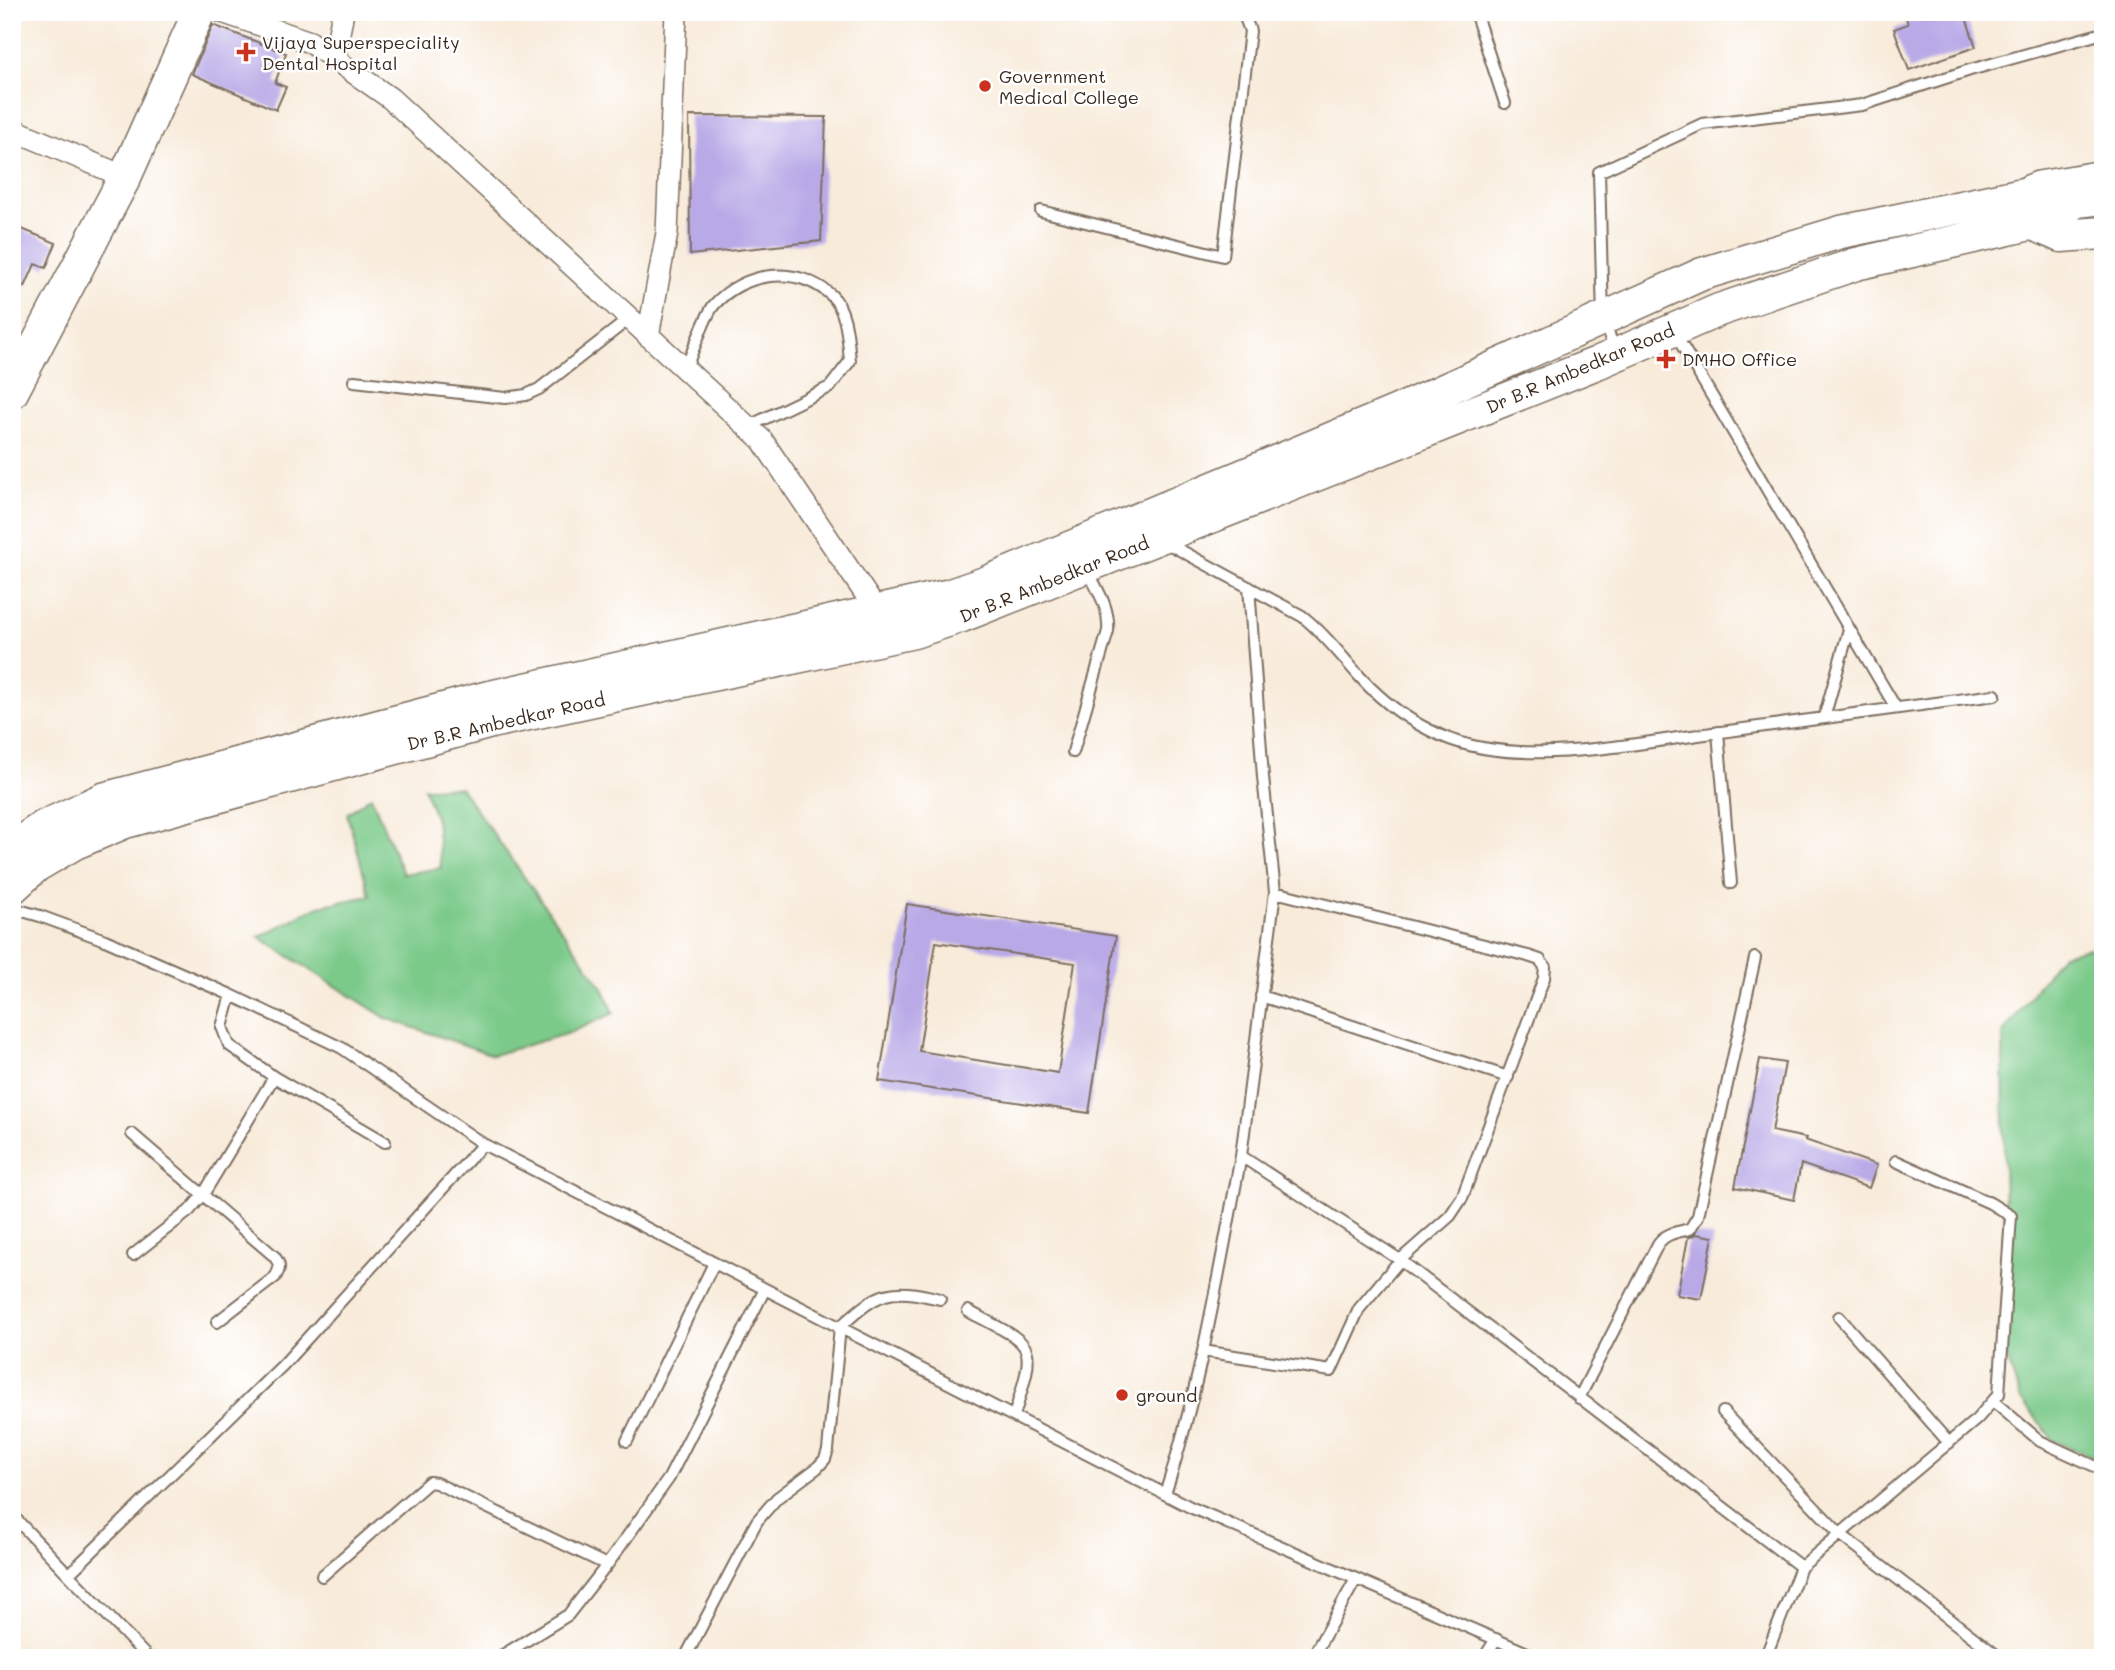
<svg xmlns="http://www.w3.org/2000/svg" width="2115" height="1670" viewBox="0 0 2115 1670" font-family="Mali,sans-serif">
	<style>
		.green { fill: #7cca8a; stroke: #5c7a54; stroke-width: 2 }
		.building { fill: #b9aae7; fill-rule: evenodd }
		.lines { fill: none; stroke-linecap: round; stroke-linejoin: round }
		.lane-casing { stroke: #7d6e60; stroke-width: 14 }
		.street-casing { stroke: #7d6e60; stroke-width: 24 }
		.secondary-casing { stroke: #7d6e60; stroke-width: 35 }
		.lane { stroke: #fff; stroke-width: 10 }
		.street { stroke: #fff; stroke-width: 21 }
		.secondary { stroke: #fff; stroke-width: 32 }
		.poi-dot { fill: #c8321e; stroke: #fff; stroke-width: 2.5 }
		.labels { text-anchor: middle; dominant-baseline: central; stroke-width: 5; stroke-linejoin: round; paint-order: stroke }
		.poi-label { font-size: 18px; fill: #3b2a1e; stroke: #fff; text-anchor: start }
		.street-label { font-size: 18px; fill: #3b2a1e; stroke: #fff }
	</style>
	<rect width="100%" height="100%" fill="#fff"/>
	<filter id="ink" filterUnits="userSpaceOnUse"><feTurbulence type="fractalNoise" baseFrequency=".0143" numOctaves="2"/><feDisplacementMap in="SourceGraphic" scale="14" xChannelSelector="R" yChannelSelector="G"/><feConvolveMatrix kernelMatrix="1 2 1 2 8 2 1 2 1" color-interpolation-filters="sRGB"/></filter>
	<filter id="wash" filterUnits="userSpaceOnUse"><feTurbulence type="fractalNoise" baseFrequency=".00686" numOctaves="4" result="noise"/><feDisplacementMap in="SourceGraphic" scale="28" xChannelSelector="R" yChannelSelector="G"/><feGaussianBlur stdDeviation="1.57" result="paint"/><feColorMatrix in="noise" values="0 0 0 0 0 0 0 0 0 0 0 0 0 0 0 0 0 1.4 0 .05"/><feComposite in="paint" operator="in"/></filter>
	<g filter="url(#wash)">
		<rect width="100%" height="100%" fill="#f8ebda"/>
		<path class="green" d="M460,787l143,201 11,25 -45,20 -76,22 -107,-37 -127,-81 60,-31 51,-10 -23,-82 24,-18 32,78 38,-6 -5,-48 -12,-32z
			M2103,945v516l-49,-20 -34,-43 -14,-44 -3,-321 59,-79z"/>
		<g id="blocks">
			<path class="building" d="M1904,12h60l12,35 -67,23 -15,-41 14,-5z
				M213,25l73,28 -11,30 11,4 -10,23 -84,-36z
				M689,116l137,1 -5,124 -131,14z
				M12,225l44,18 -10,25 -11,-4 -10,23 -13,-5z
				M907,904l209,32 -27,177 -210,-32zM936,942l139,21 -17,110 -139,-22z
				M1760,1059l25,4 -13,68 34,7 -1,2 72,25 -8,23 -68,-24 -7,36 -59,-13z
				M1696,1234l17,3 -12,62 -24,-4 11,-57z"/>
		</g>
	</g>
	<g filter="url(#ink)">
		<use href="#blocks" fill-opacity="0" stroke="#7d6e60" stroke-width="2"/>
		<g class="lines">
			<defs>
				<path id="lane" d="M1475,12l30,91
					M1041,211l182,45 27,-225 -7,-19
					M1674,332l222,376
					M1615,351l-12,-33 -4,-146 103,-48 160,-19 108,-35 133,-37
					M685,370c6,-14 21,-56 29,-65 29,-33 82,-41 117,-10 16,14 17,46 19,66l-20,26 -83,40
					M354,381l151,17 21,-3 13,-6 90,-70
					M1165,542l137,74c23,18 40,41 59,62 22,24 51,45 81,58 77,34 197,6 279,-4 91,-12 182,-25 274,-37
					M1249,587l14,190 12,115 -34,264 159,104 401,307 -36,91
					M1824,718l25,-89
					M1718,732l13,151
					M1073,752l35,-121c2,-24 -11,-41 -21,-62
					M12,908l28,8 65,24 126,55 111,53 141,96 -200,221 -214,209
					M231,995l-9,32 7,18 45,32 111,65
					M1261,996l247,81
					M132,1134l142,122c6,8 7,12 1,21l-58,45
					M483,1144l282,145 -96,189 -62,87 -39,50 -70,43
					M133,1255l56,-44 14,-16 71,-118
					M765,1289l425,218 349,151
					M968,1311c69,37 69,29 46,105
					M1839,1317l110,126
					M1203,1351l128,20 28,-62 41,-49 50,-44 12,-18 82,-220 1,-11 -5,-7 -12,-4 -253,-64
					M1579,1398l79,-154c7,-11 20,-12 32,-15l8,-13 57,-258
					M1993,1401l47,40 63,29
					M1723,1412l117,122 160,124
					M627,1441l87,-178
					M1165,1494c36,-110 54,-224 76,-338
					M12,1515l136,143
					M1801,1567l176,-148 22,-25 12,-178 -21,-13 -94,-42
					M322,1576l107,-94 7,1 171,82
					M685,1658l72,-137 20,-23 40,-30 8,-9 3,-9 12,-123c38,-35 49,-41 100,-28
					M1312,1658l44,-79
					M1484,1658l12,-19"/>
				<path id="street" d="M222,12l88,30 80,56 372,342 121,180
					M334,59l9,-47
					M12,129l113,48
					M2028,186l10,-4 65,-11
					M648,336l19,-103 9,-221"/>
				<path id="secondary" d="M2031,223l30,13 42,-3
					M12,392l113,-215 74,-165
					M12,848l31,-21 60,-28 386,-102 461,-102 35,-12 410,-171 307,-138 139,-42 192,-40h13l31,9
					M12,888l24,-22 39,-23 50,-21 366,-100 423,-90 48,-16 635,-253 122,-53 137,-46 187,-43 34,-20 26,-3"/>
			</defs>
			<use href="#lane" class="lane-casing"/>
			<use href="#street" class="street-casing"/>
			<use href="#secondary" class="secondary-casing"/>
			<use href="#lane" class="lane"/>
			<use href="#street" class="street"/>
			<use href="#secondary" class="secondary"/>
		</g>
	</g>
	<g class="poi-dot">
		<path d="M242.5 41.5h7v7h7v7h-7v7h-7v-7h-7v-7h7z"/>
		<circle cx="985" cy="86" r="7"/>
		<path d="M1662.5 348.5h7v7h7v7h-7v7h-7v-7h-7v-7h7z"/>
		<circle cx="1122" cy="1395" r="7"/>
	</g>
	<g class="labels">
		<g class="poi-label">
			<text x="262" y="42">Vijaya Superspeciality<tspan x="262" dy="21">Dental Hospital</tspan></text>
			<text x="999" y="76">Government<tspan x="999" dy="21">Medical College</tspan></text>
			<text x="1682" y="359">DMHO Office</text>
			<text x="1136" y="1395">ground</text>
		</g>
		<g class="street-label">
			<text transform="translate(1580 368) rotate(-23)">Dr B.R Ambedkar Road</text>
			<text transform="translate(1054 579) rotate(-22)">Dr B.R Ambedkar Road</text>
			<text transform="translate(506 721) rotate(-13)">Dr B.R Ambedkar Road</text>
		</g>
	</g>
	<rect width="2115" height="1670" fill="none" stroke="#fff" stroke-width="42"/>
</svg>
